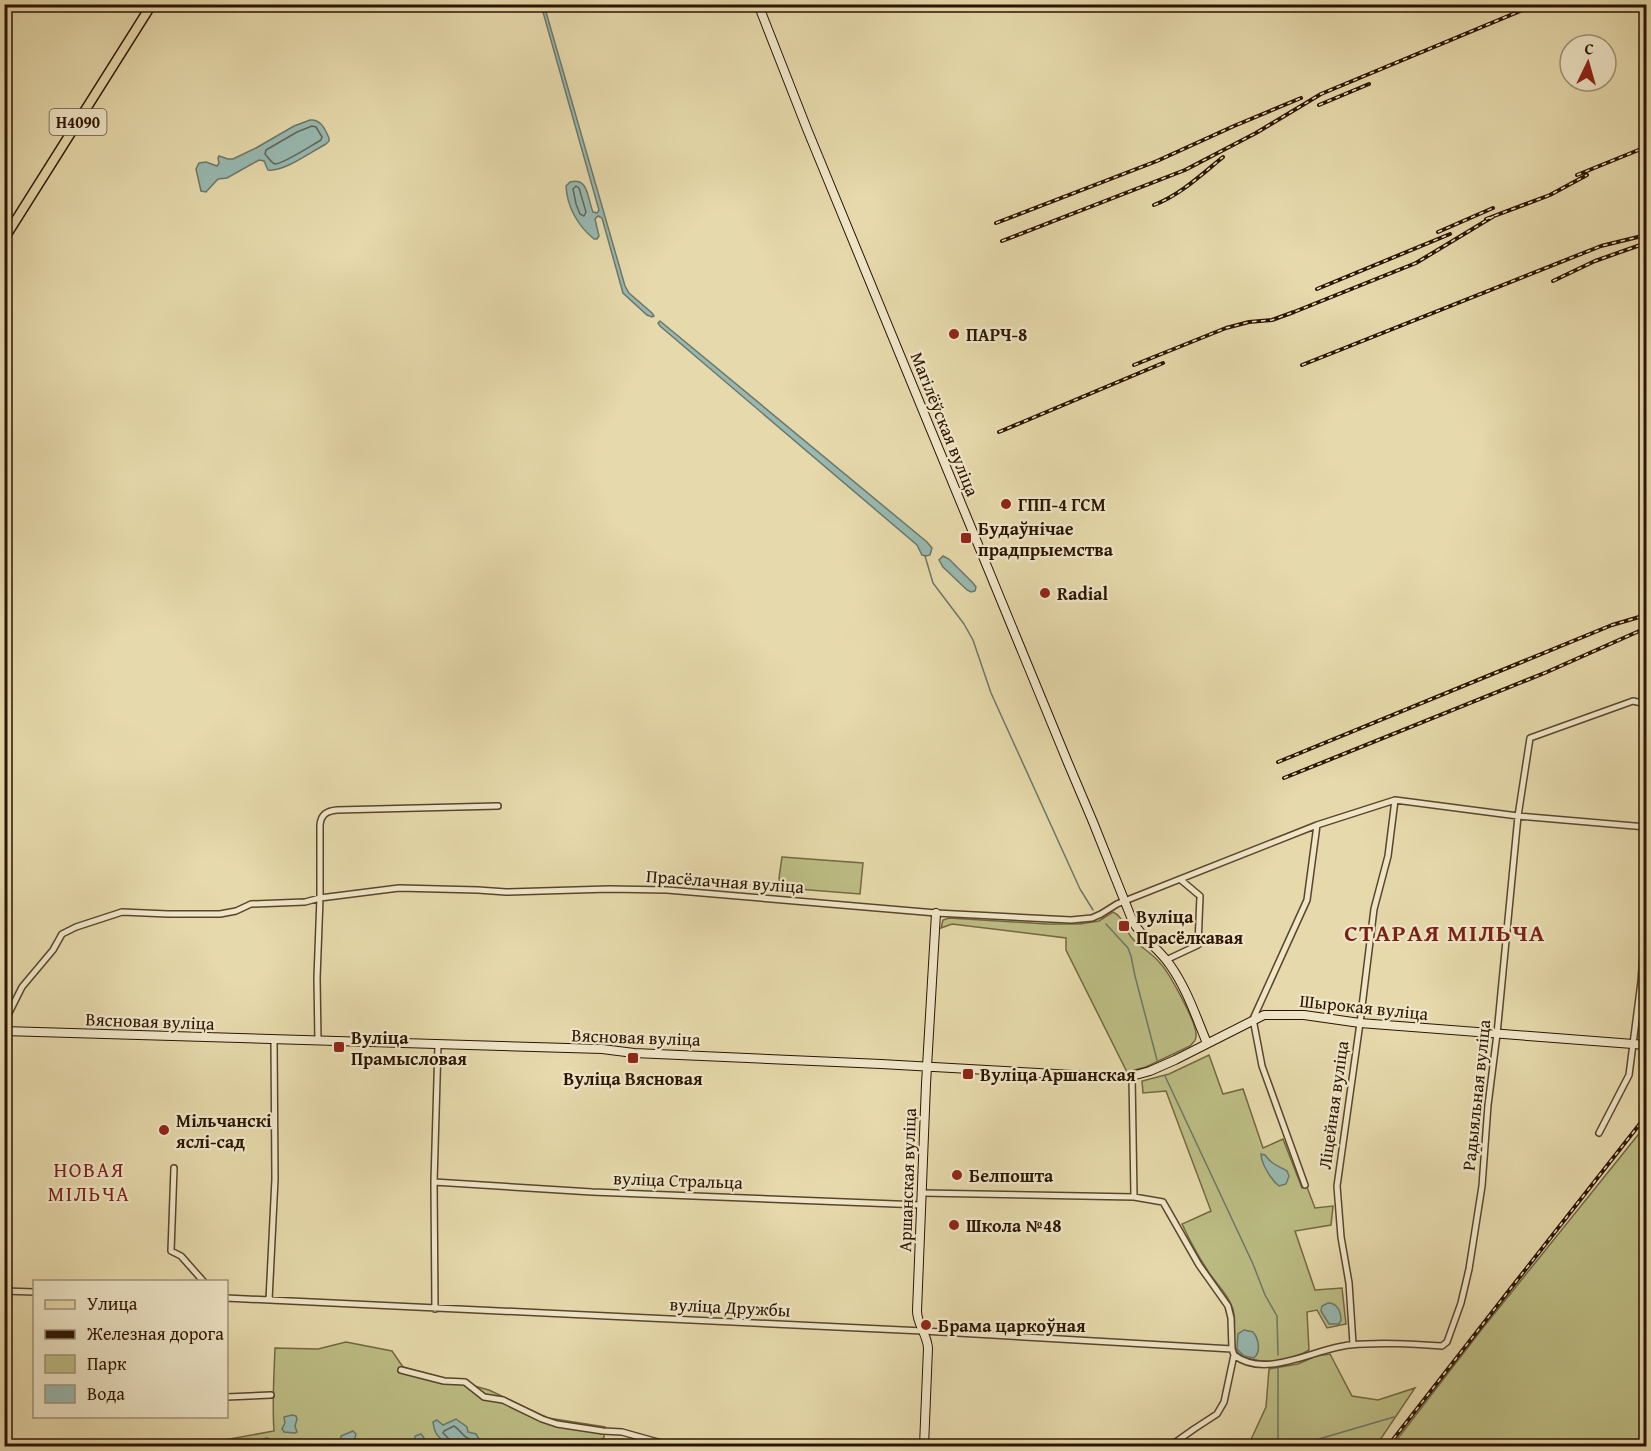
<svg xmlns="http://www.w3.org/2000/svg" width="1651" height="1451" viewBox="0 0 1651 1451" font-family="'Gentium Book Plus',serif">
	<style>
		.green { fill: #bcbd84; stroke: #746842; stroke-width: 1.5 }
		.water { fill: #98b9b1; stroke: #6c776a; stroke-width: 1.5 }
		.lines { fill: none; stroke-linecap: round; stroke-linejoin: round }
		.shore { stroke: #626658; stroke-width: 1.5 }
		.stream { stroke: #6c776a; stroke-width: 1.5 }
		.street-casing { stroke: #5a452b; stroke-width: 8 }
		.secondary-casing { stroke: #2b1400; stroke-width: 10 }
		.primary-casing { stroke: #2b1400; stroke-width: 11 }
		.street { stroke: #efe6c8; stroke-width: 5 }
		.secondary { stroke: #efe6c8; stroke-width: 8 }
		.primary { stroke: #e6d9ab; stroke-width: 8 }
		.rail-casing { stroke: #2b1400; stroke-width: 4 }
		.rail { stroke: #efe6c8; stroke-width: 1.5; stroke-dasharray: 4.5; stroke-linecap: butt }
		.poi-dot { fill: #8f2418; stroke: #efe6c8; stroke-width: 2 }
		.labels { text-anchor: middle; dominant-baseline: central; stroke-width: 4.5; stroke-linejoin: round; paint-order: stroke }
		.shield { fill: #efe6c8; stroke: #66533c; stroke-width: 1.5 }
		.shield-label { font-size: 16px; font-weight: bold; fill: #2b1400 }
		.poi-label { font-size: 18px; font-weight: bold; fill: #2b1400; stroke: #efe6c8; text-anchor: start }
		.street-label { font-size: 18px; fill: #2b1400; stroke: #efe6c8 }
		.quarter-label { font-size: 21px; letter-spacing: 1.5px; fill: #7a1f14; stroke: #efe6c8 }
		.district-label { font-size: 24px; font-weight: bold; letter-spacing: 1.5px; fill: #7a1f14; stroke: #efe6c8 }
	</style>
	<rect width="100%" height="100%" fill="#e6d9ab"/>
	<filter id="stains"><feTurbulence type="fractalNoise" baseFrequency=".00333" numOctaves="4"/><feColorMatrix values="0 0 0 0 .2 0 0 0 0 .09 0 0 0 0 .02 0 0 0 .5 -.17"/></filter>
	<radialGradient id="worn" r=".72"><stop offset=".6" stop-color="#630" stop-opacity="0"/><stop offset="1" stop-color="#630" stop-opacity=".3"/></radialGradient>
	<path class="green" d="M782,857l81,6 -3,31 -76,-6 -4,-3 -1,-7z
		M1113,912c10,4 12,18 19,26 8,9 20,15 28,25 9,9 36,59 36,71 1,5 -2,8 -6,12l-44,21 -19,5 -61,-122v-12l-114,-14 -11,4 2,-8 6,-2 98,6h33l19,-3z
		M1209,1055l14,39 20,-5 20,59 20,-9 19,49 5,-1 8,21 18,-2 -2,19 -36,6 20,59 27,-2 4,36 -19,4 -10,-18 -10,2 2,38c-5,3 -10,6 -16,8 -14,4 -54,7 -58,-11 -4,-16 4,-28 -5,-45 -6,-12 -17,-22 -24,-34 -9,-14 -17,-29 -24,-44l29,-13 -45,-120 -23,2 -1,-12 27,-7z
		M1646,1125v321h-254l90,-117z
		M346,1342l46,9 11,16 86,23 59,28 57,9 -1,10 -6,9h-407l83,-15c-2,-27 0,-55 1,-83l43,1z
		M1330,1354l22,42 26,4 37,-12 -39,58h-128l18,-39 3,-38 29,-5 18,-8z"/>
	<path class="water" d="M541,5h3l81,281 4,7 23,20 2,3 -2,1 -5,-2 -24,-22 -21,-75 -4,-2 -3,3 4,17 -2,3h-3c-16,-13 -27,-32 -28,-53l4,-4c19,-5 17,16 23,30l4,1 2,-3z
		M310,120c11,-1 15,9 19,18v3l-3,3c-15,8 -42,28 -58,26l-4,-9 -5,-1 -32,18 -9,1 -12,13 -5,-1 -5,-22 3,-6 7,-1 11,4 2,-3 -1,-5 1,-2 9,3h5l23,-11 38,-22z
		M660,321l267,221 5,6 -2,7 -4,1 -4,-1 -5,-10 -257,-219 -2,-3z
		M943,556l6,3 24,24 3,4 -1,4 -4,1 -4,-2 -24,-23 -4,-7z
		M1261,1154l4,1c6,9 13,11 22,16l2,5 -3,8 -7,2c-8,-6 -18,-23 -18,-32z
		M1328,1303c9,0 13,8 13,17l-2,4h-10l-8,-13 1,-5z
		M1244,1330l9,2c6,7 8,20 1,26l-10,-2 -7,-7 1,-15z
		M292,1415l4,1 1,3 -2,7 2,6 -2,1 -11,-1 -2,-3 3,-6 -1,-6z
		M437,1420l6,5 13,-6 11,8 1,5 8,2 3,5 -1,5 -2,2 -17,-2 -4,2h-7c-7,-8 -14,-10 -15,-24z
		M353,1431l3,3c-2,12 -10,13 -21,12l-1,-5 2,-1 8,4v-2l-3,-3v-3z
		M421,1434l3,4 -2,6 2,2h-34l6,-3 17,2 2,-2v-7z
		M267,1438l6,3 2,5h-31l6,-4z"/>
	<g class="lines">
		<path class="shore" d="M312,126l4,1 6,10 -1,3c-9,5 -38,24 -46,24 -4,-1 -7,-7 -10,-10l1,-4 31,-18z
			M576,186l3,2 7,24 -2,4 -4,-2 -4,-10 -3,-15z
			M452,1446l-1,-5 -8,-8 1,-2 10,-5c8,5 8,11 18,14v6"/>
		<path class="stream" d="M925,556l8,27 31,41 9,16 18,53 89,196 13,21
			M1106,924l22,24 3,8 4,20 22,84
			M1165,1076l88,188 12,31 12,21 1,39
			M1403,1443l9,3
			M1278,1446v-78
			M1295,1446l99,-29"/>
		<defs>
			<path id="street" d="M1166,960l32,-15 2,-49 -19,-16
				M4,1023l18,-36 31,-37 9,-16 14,-7 46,-15 46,2h52l16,-3 15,-7 54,-2 15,-4 79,-10 79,2 28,2 103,-3 58,1 269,23 135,7 21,-2 9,-4 16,-10 200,-79 78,-25 123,16 128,11
				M318,1041l-1,-63 3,-80v-73c1,-11 7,-14 17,-15l161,-4
				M1132,1076l2,121
				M1599,1133l30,-58 12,-93 5,-69
				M174,1168l-3,83 10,5 23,26
				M434,1182l158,10 329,13
				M1305,1185l-43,-119 -9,-47 54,-119 10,-75
				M922,1193l212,4 29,5 36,63 29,41 3,12 1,31 2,6 -10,47 -7,12 -23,15 -24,17
				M4,1291l30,1
				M226,1298l697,33 309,18
				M269,1300l6,-121 -1,-139
				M435,1309l-1,-127 4,-137
				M1353,1344l-4,-61 -8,-46 -4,-51 23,-163 14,-114 14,-53 7,-56
				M1234,1355c32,25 81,-7 116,-10 30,-3 62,-1 92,1l5,-4 14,-39 8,-34 13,-83 6,-81 9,-71 21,-218 12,-78 103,-37 13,3
				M401,1370l43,11 21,1 19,15 19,3 39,19 15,5 46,7 19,1 50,14
				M226,1397l45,-2"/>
			<path id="secondary" d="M758,4l49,125 261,634 25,59 40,100c10,17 26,27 37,43 17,24 26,52 37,78
				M4,1031l598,18 32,4 247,11 229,13 22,-1 18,-5 25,-11 89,-45h40l56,8 286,22
				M924,1446l4,-98c-1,-14 -11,-24 -11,-37l9,-227 10,-171"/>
			<path id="primary" d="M4,239l148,-235"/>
		</defs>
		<use href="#street" class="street-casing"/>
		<use href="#secondary" class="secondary-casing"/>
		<use href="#primary" class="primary-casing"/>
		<use href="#street" class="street"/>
		<use href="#secondary" class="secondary"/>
		<use href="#primary" class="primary"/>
		<defs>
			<path id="rail" d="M1319,105l50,-21
				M1577,175l69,-28
				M1154,205c26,-10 47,-30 69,-48
				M1486,219l64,-24 37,-20
				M996,223l161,-62 77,-35 67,-28
				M1438,232l55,-24
				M1002,241l183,-71 71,-37 65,-39 216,-90
				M1553,281l42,-20 51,-18
				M1317,289l133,-55
				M1134,365l92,-37 23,-6 23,-2 22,-8 122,-49 78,-47
				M1302,365l299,-119 45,-11
				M999,432l164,-69
				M1278,762l334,-137 34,-10
				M1284,778l263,-106 99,-44
				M1388,1446l123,-158 135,-172"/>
		</defs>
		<use href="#rail" class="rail-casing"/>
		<use href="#rail" class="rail"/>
	</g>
	<g class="poi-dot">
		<circle cx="954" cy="334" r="6"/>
		<circle cx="1006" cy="504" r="6"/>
		<rect x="960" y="532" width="12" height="12" rx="3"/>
		<circle cx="1045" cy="593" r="6"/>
		<rect x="1118" y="920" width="12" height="12" rx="3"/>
		<rect x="333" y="1041" width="12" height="12" rx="3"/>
		<rect x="627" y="1052" width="12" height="12" rx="3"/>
		<rect x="962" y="1068" width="12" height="12" rx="3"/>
		<circle cx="164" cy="1130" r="6"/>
		<circle cx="957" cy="1175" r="6"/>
		<circle cx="954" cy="1225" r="6"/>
		<circle cx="926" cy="1325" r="6"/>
	</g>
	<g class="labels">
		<rect class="shield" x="49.5" y="109" width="57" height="26" rx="4.5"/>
		<g class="shield-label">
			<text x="78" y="122">Н4090</text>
		</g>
		<g class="poi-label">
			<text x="966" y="334">ПАРЧ-8</text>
			<text x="1018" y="504">ГПП-4 ГСМ</text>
			<text x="978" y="528">Будаўнічае<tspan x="978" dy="21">прадпрыемства</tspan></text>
			<text x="1057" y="593">Radial</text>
			<text x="1136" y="916">Вуліца<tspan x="1136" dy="21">Прасёлкавая</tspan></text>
			<text x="351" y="1037">Вуліца<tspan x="351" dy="21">Прамысловая</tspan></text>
			<text x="980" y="1074">Вуліца Аршанская</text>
			<text x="633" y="1078" text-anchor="middle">Вуліца Вясновая</text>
			<text x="176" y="1120">Мільчанскі<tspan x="176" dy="21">яслі-сад</tspan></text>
			<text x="969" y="1175">Белпошта</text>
			<text x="966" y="1225">Школа №48</text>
			<text x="938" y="1325">Брама царкоўная</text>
		</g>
		<g class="street-label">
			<text transform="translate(945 424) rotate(68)">Магілёўская вуліца</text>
			<text transform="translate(725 881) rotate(4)">Прасёлачная вуліца</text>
			<text transform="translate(1364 1007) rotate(6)">Шырокая вуліца</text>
			<text transform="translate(150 1021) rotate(2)">Вясновая вуліца</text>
			<text transform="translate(636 1037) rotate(2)">Вясновая вуліца</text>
			<text transform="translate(1476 1095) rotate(-84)">Радыяльная вуліца</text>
			<text transform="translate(1333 1105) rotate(-82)">Ліцейная вуліца</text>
			<text transform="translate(678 1180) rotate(2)">вуліца Стральца</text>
			<text transform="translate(907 1180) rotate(-88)">Аршанская вуліца</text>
			<text transform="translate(730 1307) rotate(3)">вуліца Дружбы</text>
		</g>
		<g class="quarter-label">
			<text x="89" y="1169">НОВАЯ<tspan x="89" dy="24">МІЛЬЧА</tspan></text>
		</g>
		<g class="district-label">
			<text x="1445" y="932">СТАРАЯ МІЛЬЧА</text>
		</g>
	</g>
	<rect width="1651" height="1451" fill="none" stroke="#e6d9ab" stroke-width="24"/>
	<rect x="6" y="6" width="1639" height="1439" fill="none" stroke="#2b1400" stroke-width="3"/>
	<rect x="12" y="12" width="1627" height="1427" fill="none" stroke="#2b1400" stroke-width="1.5"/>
	<rect x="33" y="1280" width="195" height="138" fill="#efe6c8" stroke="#a19278" stroke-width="1.5"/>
	<rect x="45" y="1300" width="30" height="9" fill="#e6d9ab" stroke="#a19278" stroke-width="1.5"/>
	<text x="87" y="1310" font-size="18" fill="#2b1400">Улица</text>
	<rect x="45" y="1330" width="30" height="9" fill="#2b1400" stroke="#a19278" stroke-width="1.5"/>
	<text x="87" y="1340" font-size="18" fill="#2b1400">Железная дорога</text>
	<rect x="45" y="1355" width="30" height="18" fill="#bcbd84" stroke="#a19278" stroke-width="1.5"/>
	<text x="87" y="1370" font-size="18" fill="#2b1400">Парк</text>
	<rect x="45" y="1385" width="30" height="18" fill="#98b9b1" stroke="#a19278" stroke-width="1.5"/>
	<text x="87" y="1400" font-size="18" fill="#2b1400">Вода</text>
	<g transform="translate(1588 63) rotate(5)"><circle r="28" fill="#efe6c8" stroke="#a19278" stroke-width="1.5"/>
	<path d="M0-4.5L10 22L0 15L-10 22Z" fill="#8f2418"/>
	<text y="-9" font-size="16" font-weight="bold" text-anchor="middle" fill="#2b1400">С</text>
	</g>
	<rect width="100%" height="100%" filter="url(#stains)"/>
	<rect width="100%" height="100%" fill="url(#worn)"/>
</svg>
